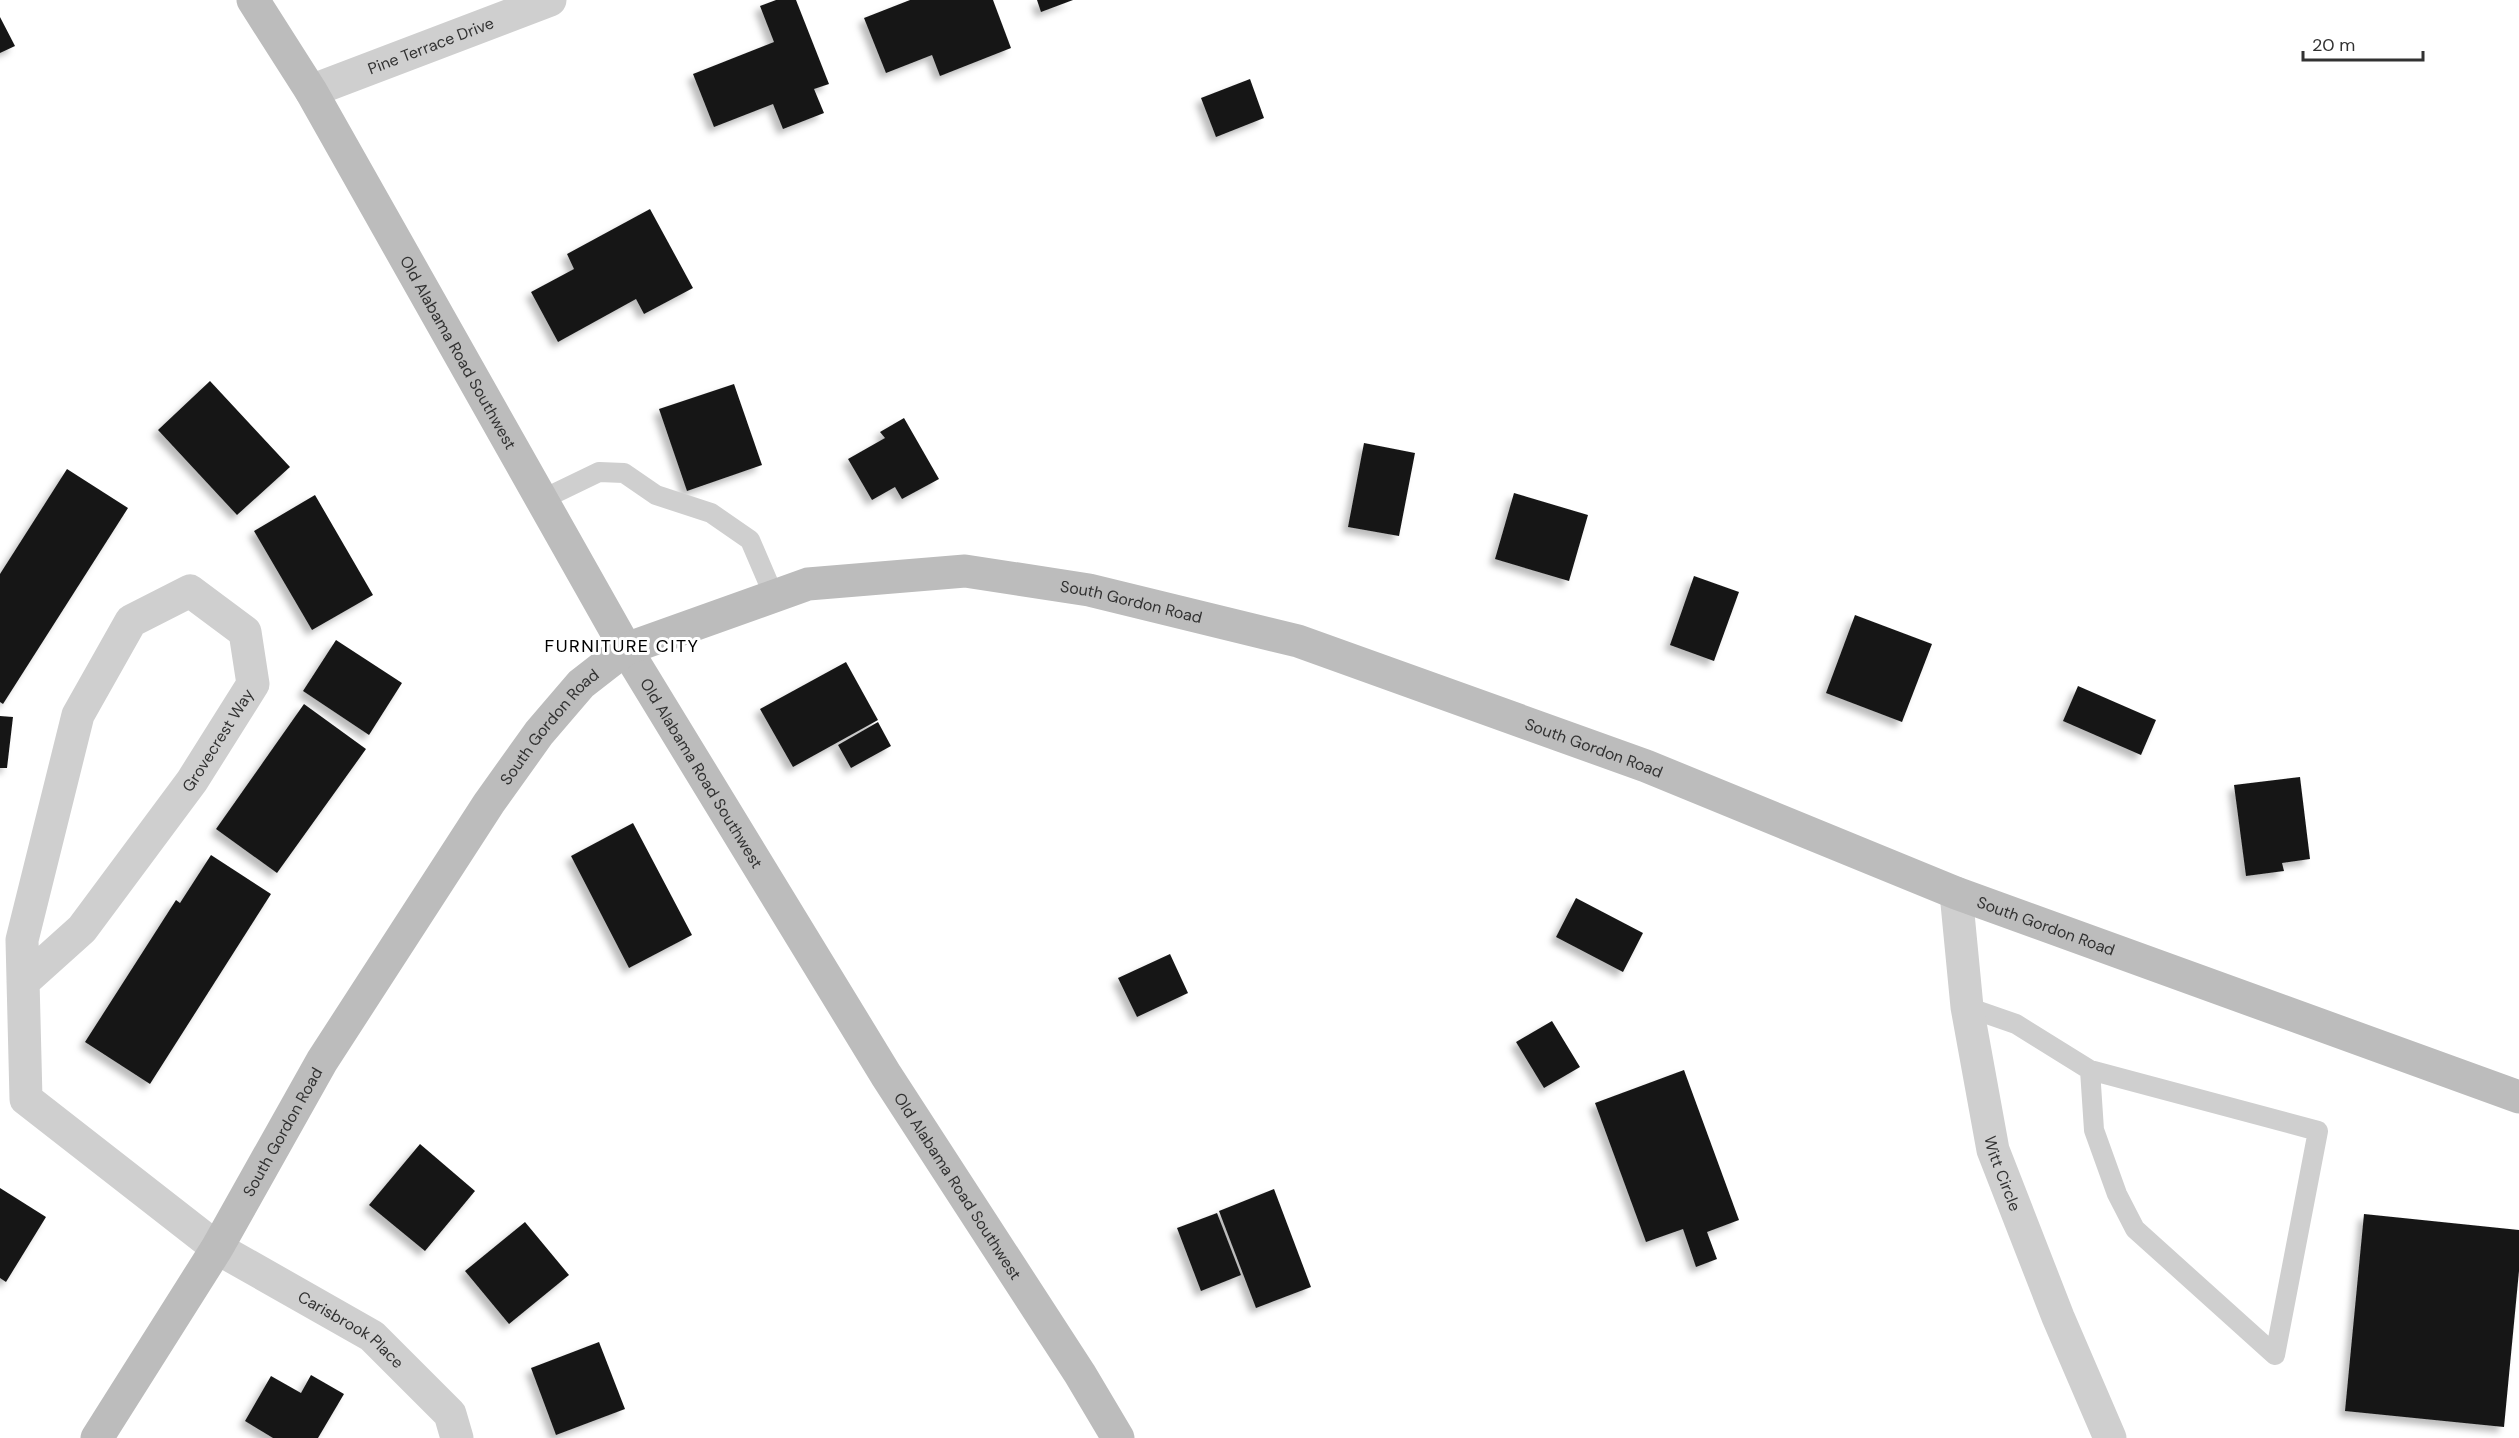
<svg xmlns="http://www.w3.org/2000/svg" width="2519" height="1438" viewBox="0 0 2519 1438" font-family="'DM Sans',sans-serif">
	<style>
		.building { fill: #191919; filter: url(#shadow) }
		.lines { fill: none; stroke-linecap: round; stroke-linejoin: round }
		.lane { stroke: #cfcfcf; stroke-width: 20 }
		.street { stroke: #cfcfcf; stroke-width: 33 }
		.secondary { stroke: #bcbcbc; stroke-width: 33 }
		.labels { text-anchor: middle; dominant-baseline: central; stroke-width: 6; stroke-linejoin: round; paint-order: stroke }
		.street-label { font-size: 16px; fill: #323232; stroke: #fff }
		.neighbourhood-label { font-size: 18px; letter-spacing: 1.5px; fill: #000; stroke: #fff }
	</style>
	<defs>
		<filter id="shadow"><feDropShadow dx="-5.5" dy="5.5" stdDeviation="3" flood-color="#0004"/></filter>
	</defs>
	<rect width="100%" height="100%" fill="#fff"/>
	<path class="building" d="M776,0h20l33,84 -15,5 10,24 -41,16 -10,-25 -59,23 -21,-53 81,-32 -14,-36z
		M910,0h83l18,48 -71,28 -8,-21 -46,18 -22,-55z
		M1037,0h36l-32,12z
		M0,17l15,29 -15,7z
		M1250,79l14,39 -48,19 -15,-39z
		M650,209l43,79 -49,26 -8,-15 -78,43 -27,-50 43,-23 -7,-15z
		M210,381l80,86 -53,48 -79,-85z
		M734,384l28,81 -75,26 -28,-82z
		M904,418l35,61 -37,20 -7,-12 -23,13 -24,-41 37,-21 -5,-6z
		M1364,443l51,10 -16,83 -51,-9z
		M67,469l61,39 -125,196 -3,-2v-128z
		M1514,493l74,22 -19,66 -74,-22z
		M315,495l58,100 -61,35 -58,-99z
		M1694,576l45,16 -25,69 -44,-16z
		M1855,615l77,29 -30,78 -76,-29z
		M336,640l66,43 -33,52 -66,-44z
		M846,662l32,58 -85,47 -33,-58z
		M2078,686l78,34 -15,35 -78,-34z
		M304,704l62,45 -89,124 -61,-44z
		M0,716l13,1 -6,51h-7z
		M878,722l13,24 -40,22 -13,-23z
		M2300,777l10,82 -28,4 2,8 -38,5 -12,-91z
		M633,823l59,112 -63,33 -58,-112z
		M211,855l60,39 -121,190 -65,-42 91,-142 4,3z
		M1576,898l67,35 -20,39 -67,-35z
		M1170,954l18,39 -51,24 -19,-39z
		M1552,1021l28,46 -36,21 -28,-46z
		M1684,1070l55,150 -32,12 10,27 -21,8 -13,-38 -37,13 -51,-139z
		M420,1144l55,47 -50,60 -56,-46z
		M0,1188l46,29 -40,65 -6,-4z
		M1274,1189l37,98 -55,21 -37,-97z
		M1217,1213l24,62 -40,16 -24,-63z
		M2364,1214l155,16v41l-15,156 -159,-16z
		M525,1222l44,53 -60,49 -44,-53z
		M599,1342l26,67 -69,26 -25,-67z
		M311,1375l33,19 -26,44h-45l-28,-17 26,-45 30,17z"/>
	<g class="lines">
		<path class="lane" d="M541,500l58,-28 25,1 32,22 55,18 39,27 24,56
			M1967,1007l49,17 74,46 228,61 -43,224 -140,-126 -18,-35 -23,-64 -4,-60"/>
		<g class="street">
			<path id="s1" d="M311,91l239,-91"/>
			<path id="s2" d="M1956,893l11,114 26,143 65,167 52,121"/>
			<path id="s3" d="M23,982l59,-53 110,-148 61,-97 -8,-52 -55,-41 -59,30 -53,94 -56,225 4,159 191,149 155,88 78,78 7,24"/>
		</g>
		<g class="secondary">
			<path id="s4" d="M253,0l58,91 315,558 260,426 194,299 38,64"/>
			<path id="s5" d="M97,1438l120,-190 105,-187 167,-258 50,-70 42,-49 45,-35 182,-65 157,-13 124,19 209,51 348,125 310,127 563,204"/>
		</g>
	</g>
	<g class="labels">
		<g class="street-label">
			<text stroke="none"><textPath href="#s1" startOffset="128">Pine Terrace Drive</textPath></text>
			<text stroke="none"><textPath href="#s4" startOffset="408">Old Alabama Road Southwest</textPath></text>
			<text stroke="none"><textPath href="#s5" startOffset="1474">South Gordon Road</textPath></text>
			<text stroke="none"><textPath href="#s5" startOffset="844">South Gordon Road</textPath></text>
			<text stroke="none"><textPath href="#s3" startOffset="312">Grovecrest Way</textPath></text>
			<text stroke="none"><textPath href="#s5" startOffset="1960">South Gordon Road</textPath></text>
			<text stroke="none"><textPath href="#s4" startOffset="894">Old Alabama Road Southwest</textPath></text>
			<text stroke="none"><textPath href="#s5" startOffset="2446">South Gordon Road</textPath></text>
			<text stroke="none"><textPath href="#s5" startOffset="358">South Gordon Road</textPath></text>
			<text stroke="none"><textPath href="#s2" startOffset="285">Witt Circle</textPath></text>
			<text stroke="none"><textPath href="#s4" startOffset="1380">Old Alabama Road Southwest</textPath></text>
			<text stroke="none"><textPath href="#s3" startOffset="1464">Carisbrook Place</textPath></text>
		</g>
		<g class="neighbourhood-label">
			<text x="622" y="646">FURNITURE CITY</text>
		</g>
	</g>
	<path d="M2303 51v9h120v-9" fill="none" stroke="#323232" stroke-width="3"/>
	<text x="2312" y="51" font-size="18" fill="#323232" stroke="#ffffff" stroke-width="4.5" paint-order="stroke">20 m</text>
</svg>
